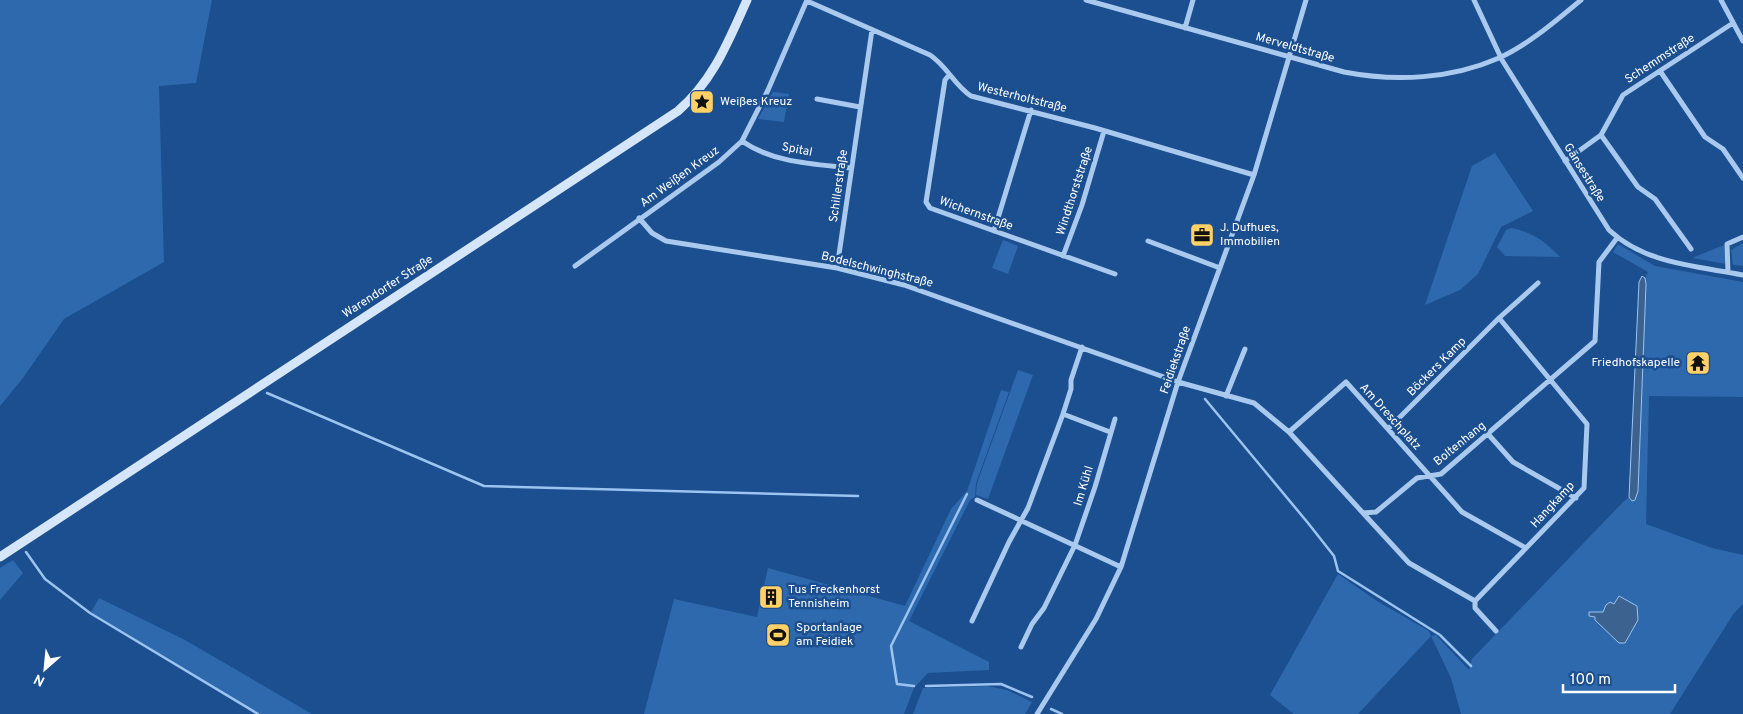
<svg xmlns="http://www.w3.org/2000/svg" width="1743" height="714" viewBox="0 0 1743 714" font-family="Overpass,sans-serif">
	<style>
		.green { fill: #2e69ad; fill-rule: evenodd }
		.water { fill: #3c6290; stroke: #9cc4f0 }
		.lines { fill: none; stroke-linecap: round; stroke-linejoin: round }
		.stream { stroke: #9cc4f0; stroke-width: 2.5 }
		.minor { stroke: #a9c9ee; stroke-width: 5 }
		.secondary { stroke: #d6e6fa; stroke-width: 9 }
		.labels { text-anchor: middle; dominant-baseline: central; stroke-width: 5; stroke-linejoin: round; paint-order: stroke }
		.street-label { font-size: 12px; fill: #fff; stroke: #1b4f8f }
		.poi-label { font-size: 12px; fill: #fff; stroke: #1b4f8f; text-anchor: start }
	</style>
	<rect width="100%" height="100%" fill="#1b4f8f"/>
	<path class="green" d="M0,0h212l-16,83 -37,3 5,176 -100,57 -41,59 -23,28z
		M773,92l16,2 -5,28 -26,-3z
		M1495,153l38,58 -32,16 -23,47 -18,16 -35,15 47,-139z
		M1511,228c21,4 34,13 49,29l-55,-1 -8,-9 9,-17z
		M1003,240l15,6 -10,28 -16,-6z
		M1743,243v23l-10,-1 -2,-15z
		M1618,244l37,22 88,16v115l-94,-1 -3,128 66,24 31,7v49l-9,9 -64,101h-209l-10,-36 -20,-42 -73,78h-64l-24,-19 68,-121 39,27 52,30 2,5 5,-1 33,35 3,-11 151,-157 6,-5 3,4 3,-1 3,-9 7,-213 3,-6 -35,-20zM1619,596l11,8 -35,13 19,-12z
		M1724,245l2,19 -34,-6z
		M1018,370l15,5 -45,124 -12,-4 1,-12z
		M1001,390l8,2 -33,91 -1,14 -5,3 -61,121 80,41v8l-61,3 -14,15 -10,26h-260l30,-115 83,18 11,-49 137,38 46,-97 16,-18z
		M13,560l10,13 -23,27v-32z
		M99,598l86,42 127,74h-53l-168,-102z
		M987,686l20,4 25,12 -7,12h-112l10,-26z"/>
	<path class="water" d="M1642,276l3,2 1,6 -8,207 -3,9 -3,1 -3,-4 10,-215z
		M1619,596l18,10 1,14 -13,23h-6l-24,-23v-3l-6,-1v-4h14l3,-7 4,-3 4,2z"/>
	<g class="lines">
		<path class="stream" d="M267,393l217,93 374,10
			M1205,399l103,124 26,33 4,15 102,64 31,31
			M26,552l19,27 45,34 168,101
			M914,686l-17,-2 -6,-38 76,-152
			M926,686l75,-2 31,13
			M1051,709l11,5"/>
		<path class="minor" d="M1086,0l258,72c52,10 107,7 155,-14 29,-13 58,-38 82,-58
			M1474,0l28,60 107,170c36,34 88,36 134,45
			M1721,0l22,41
			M807,1l123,54c17,11 24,30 41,41l124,32 159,47
			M1185,28l8,-28
			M1660,71l45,66 18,12 20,29
			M949,75l-4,5 -19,122 4,6 185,66
			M817,99l43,8
			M1601,135l37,52 17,12 36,50
			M742,141c31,22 73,23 109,27
			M1565,161l36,-26 22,-40 110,-72
			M639,218l13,15 14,8 171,27 67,17 274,97 76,21 35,29 74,81 13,-1 41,-34 24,-4 154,-133 4,-79 18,-24
			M994,231l37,-121
			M1148,241l72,27
			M1063,256l19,-51 22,-74
			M575,266l144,-104 23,-21 26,-51 39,-90
			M837,268l35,-238
			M1728,272l-1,-28 16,-7
			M1499,318l39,-35
			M1226,396l19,-47
			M1063,414l47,18
			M1289,432l57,-50 116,130 64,36
			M1488,434l25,28 63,36
			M977,500l144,67
			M1363,513l46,50 66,38 109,-113 3,-64 -88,-106 -111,111
			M1475,601v7l21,23
			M972,621l37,-79 19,-34 35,-94 8,-25v-9l11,-33
			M1021,647l11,-23 12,-16 31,-63 20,-58 20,-68
			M1037,714l59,-95 25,-52 57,-185 76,-207 52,-175"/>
		<path class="secondary" d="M0,557l678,-446c35,-30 50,-69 69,-111"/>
	</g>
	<defs>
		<symbol id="sight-square" viewBox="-11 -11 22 22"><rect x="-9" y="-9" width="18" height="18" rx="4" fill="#ffd166" stroke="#1b4f8f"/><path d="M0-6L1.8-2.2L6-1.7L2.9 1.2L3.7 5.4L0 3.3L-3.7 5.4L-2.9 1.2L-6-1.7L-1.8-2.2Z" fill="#111"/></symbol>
		<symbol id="office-square" viewBox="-11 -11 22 22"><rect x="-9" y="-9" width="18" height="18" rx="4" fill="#ffd166" stroke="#1b4f8f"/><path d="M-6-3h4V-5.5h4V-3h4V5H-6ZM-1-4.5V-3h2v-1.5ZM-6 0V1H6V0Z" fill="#111"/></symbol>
		<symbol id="temple-square" viewBox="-11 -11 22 22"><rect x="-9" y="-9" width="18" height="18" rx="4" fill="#ffd166" stroke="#1b4f8f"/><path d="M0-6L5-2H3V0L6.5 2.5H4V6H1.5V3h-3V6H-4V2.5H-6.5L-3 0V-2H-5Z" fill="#111"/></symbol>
		<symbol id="building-square" viewBox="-11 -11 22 22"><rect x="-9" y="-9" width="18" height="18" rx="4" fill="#ffd166" stroke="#1b4f8f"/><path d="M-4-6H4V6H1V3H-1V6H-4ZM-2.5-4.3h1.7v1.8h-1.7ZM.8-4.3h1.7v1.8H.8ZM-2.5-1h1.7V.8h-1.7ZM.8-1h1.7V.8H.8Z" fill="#111"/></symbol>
		<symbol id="stadium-square" viewBox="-11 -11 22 22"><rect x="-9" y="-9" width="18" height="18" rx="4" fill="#ffd166" stroke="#1b4f8f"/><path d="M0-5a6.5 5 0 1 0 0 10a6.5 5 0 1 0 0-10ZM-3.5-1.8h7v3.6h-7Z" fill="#111"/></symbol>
	</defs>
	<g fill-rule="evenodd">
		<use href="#sight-square" x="688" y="88" width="28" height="28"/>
		<use href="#office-square" x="1188" y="221" width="28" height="28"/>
		<use href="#temple-square" x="1684" y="349" width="28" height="28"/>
		<use href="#building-square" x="757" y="583" width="28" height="28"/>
		<use href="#stadium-square" x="764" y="621" width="28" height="28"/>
	</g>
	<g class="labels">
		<g class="street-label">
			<text transform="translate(1295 48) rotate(16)">Merveldtstraße</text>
			<text transform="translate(1660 59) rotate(-33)">Schemmstraße</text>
			<text transform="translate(1022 98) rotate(14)">Westerholtstraße</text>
			<text transform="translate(797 150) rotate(11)">Spital</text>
			<text transform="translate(1584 173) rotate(58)">Gänsestraße</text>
			<text transform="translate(680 177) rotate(-36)">Am Weißen Kreuz</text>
			<text transform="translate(839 186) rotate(-82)">Schillerstraße</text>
			<text transform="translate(1075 191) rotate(-72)">Windthorststraße</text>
			<text transform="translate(976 214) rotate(20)">Wichernstraße</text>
			<text transform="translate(877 270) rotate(14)">Bodelschwinghstraße</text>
			<text transform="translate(388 287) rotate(-33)">Warendorfer Straße</text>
			<text transform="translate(1176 360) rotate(-71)">Feidiekstraße</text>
			<text transform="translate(1437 367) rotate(-45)">Böckers Kamp</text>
			<text transform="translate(1390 417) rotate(48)">Am Dreschplatz</text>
			<text transform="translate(1460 444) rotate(-39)">Boltenhang</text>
			<text transform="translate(1084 486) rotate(-73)">Im Kühl</text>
			<text transform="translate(1553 505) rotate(-47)">Hangkamp</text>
		</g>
		<g class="poi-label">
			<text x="720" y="102">Weißes Kreuz</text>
			<text x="1220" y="228">J. Dufhues,<tspan x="1220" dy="14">Immobilien</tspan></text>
			<text x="1680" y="363" text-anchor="end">Friedhofskapelle</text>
			<text x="788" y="590">Tus Freckenhorst<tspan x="788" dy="14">Tennisheim</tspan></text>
			<text x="796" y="628">Sportanlage<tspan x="796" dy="14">am Feidiek</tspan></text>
		</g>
	</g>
	<g transform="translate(45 669) rotate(207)" stroke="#1b4f8f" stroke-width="4" paint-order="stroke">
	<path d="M0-4L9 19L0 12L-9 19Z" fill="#ffffff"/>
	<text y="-8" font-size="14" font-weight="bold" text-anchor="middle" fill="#ffffff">N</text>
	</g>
	<path d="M1563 684v8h112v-8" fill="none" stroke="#ffffff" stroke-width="2.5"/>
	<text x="1570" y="684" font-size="15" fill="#ffffff" stroke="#1b4f8f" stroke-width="4" paint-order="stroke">100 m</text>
</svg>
